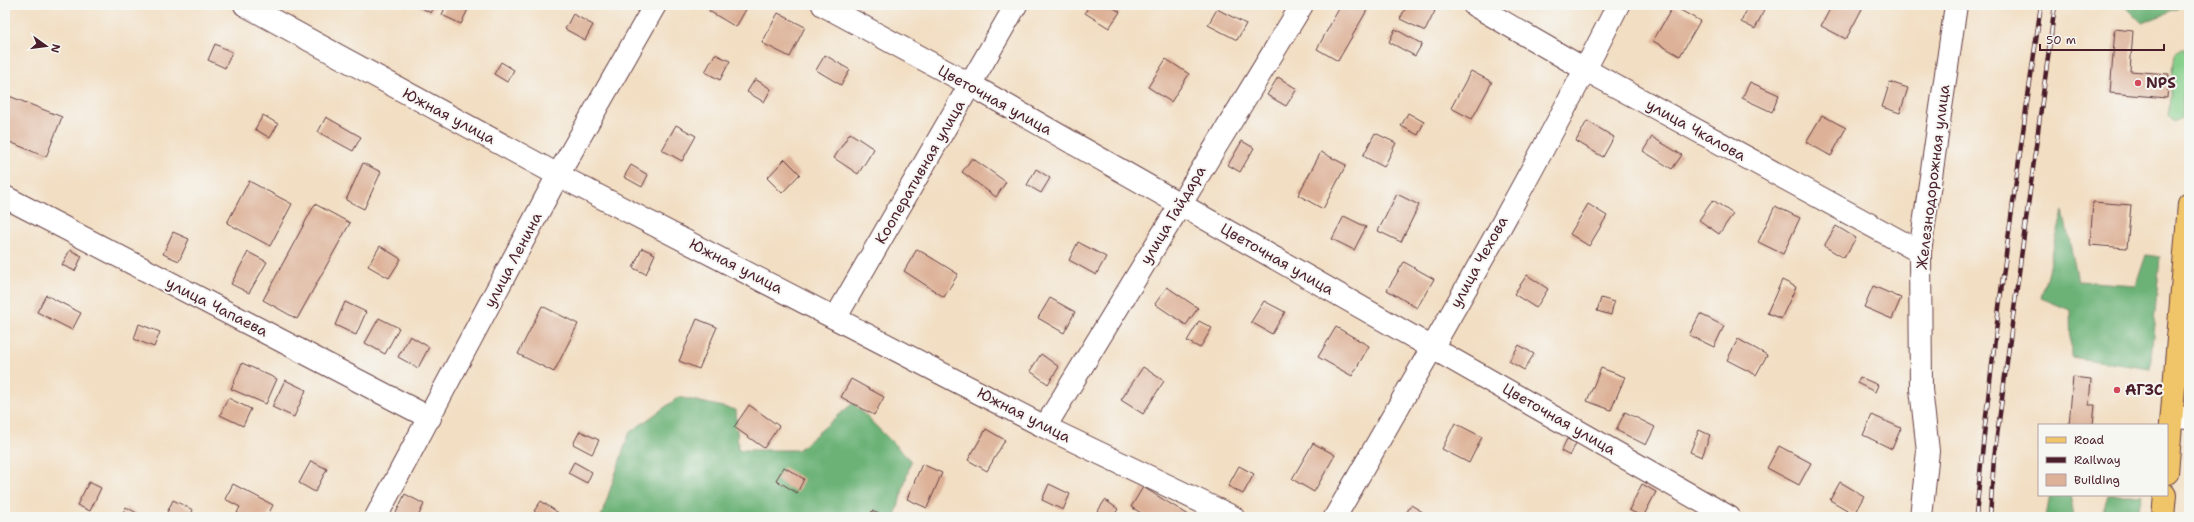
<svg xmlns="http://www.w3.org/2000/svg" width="2194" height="522" viewBox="0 0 2194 522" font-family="'Shantell Sans',sans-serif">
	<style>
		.green { fill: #86cf8b; stroke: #68775b }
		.forest { fill: #6cb277; stroke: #5b6851 }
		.building { fill: #ddb197 }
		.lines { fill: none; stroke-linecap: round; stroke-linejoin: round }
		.minor-casing { stroke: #633c42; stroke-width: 24 }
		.major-casing { stroke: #633c42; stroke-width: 24 }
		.minor { stroke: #fff; stroke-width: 22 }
		.major { stroke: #f0c469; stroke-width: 22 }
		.rail-casing { stroke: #4a1f2b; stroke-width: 4.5 }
		.rail { stroke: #f6f6f2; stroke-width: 3; stroke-dasharray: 9; stroke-linecap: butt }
		.poi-dot { fill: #d1495b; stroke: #f6f6f2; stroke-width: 1.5 }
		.labels { text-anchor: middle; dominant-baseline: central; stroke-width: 4; stroke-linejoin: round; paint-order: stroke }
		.poi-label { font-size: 15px; font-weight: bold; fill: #4a1f2b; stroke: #f6f6f2; text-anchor: start }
		.street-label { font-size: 15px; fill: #4a1f2b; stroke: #f6f6f2 }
	</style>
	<rect width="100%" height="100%" fill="#f6f6f2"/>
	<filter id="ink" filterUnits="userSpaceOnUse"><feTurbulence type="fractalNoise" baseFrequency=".025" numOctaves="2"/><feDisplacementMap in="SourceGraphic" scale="8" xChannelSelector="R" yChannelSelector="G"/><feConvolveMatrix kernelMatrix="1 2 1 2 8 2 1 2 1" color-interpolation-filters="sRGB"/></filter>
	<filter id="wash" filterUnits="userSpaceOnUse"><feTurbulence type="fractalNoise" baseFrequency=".012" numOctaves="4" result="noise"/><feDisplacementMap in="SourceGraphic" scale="16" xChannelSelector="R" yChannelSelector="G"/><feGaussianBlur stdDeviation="0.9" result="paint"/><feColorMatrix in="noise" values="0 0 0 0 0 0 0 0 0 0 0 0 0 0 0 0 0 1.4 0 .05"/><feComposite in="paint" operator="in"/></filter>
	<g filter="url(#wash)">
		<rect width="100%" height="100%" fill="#f2dec2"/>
		<path class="green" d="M2181,49h3l3,12 -6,57 -7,4 -6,-6 7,-62z"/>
		<path class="forest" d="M2124,5h54v4l-36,14z
			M2063,211l15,70 58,4 10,-30 14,2 -10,112 -79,-12 -1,-47 -29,-12z
			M679,397l57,13 2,40h60l55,-47 58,58 -16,56h-294l28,-84z
			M2050,495h20l4,22h-28z
			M2108,495h34l-5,22h-36z"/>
		<g id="blocks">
			<path class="building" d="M416,5h19l-4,8z
				M446,5h24l-9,19 -19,-9z
				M713,5h34l1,1 -12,21 -27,-16z
				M1089,5h20l11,7 -11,16 -24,-15z
				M1341,5h29l-32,56 -21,-12z
				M1407,5h16l12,6 -10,20 -25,-12z
				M1749,5h5l10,5 -9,19 -14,-7z
				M1832,5h32l-18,34 -25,-13z
				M1673,6l27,15 -20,35 -27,-15z
				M1217,9l29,15 -9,16 -29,-15z
				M778,13l27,14 -15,30 -28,-14z
				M573,14l20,11 -8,15 -20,-11z
				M1395,29l27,15 -7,12 -26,-14z
				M2115,29l18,2 -3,40 39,3 -2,24 -57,-5z
				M215,44l17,8 -7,16 -17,-8z
				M715,54l15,7 -10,19 -15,-8z
				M825,55l25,15 -9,15 -25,-15z
				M1166,59l23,15 -18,28 -23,-15z
				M501,62l13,8 -7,12 -13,-8z
				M1471,71l21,11 -20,37 -21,-11z
				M1278,77l19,12 -11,17 -19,-11z
				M755,79l16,10 -7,13 -17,-10z
				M1750,82l29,13 -7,17 -30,-14z
				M1890,82l18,6 -8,25 -18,-6z
				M9,96l53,21 -16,40 -41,-17v-35z
				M1408,113l16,9 -6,13 -17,-9z
				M263,115l15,9 -8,14 -15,-9z
				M1822,115l24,13 -15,28 -25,-14z
				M326,117l35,20 -8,14 -35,-19z
				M1587,121l27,16 -11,20 -27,-16z
				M676,125l20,11 -14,25 -20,-11z
				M850,133l24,16 -16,25 -24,-16z
				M1375,133l21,10 -12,24 -21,-11z
				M1652,137l30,18 -10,14 -29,-18z
				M1242,141l12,7 -14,24 -12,-7z
				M1321,152l25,13 -23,44 -25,-14z
				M972,158l34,24 -10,15 -34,-25z
				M785,159l15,15 -18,19 -15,-15z
				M363,163l18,9 -17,37 -18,-9z
				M631,165l17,10 -6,12 -18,-10z
				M1036,169l14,9 -9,15 -14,-8z
				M249,181l43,23 -22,42 -43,-23z
				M1397,194l22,11 -18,37 -23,-11z
				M1713,200l20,14 -14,20 -20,-14z
				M2093,202l38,3 -4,43 -37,-3z
				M315,204l35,19 -53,96 -34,-19z
				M1588,204l19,12 -18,30 -19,-12z
				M1775,206l25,12 -17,36 -25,-12z
				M1344,216l22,11 -12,23 -22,-11z
				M1836,226l20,12 -12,20 -20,-12z
				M173,232l16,7 -10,22 -16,-7z
				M1078,242l28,15 -10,18 -27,-15z
				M380,246l21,13 -12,19 -21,-12z
				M642,248l13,6 -9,20 -13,-6z
				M917,249l41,25 -14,23 -40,-26z
				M70,250l12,6 -7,15 -13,-6z
				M248,252l19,10 -18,31 -18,-9z
				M1404,262l30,17 -17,29 -30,-18z
				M1527,275l21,14 -12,19 -22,-14z
				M1782,280l14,7 -15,32 -14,-6z
				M1873,286l28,12 -9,21 -28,-12z
				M1167,287l31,21 -12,17 -31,-21z
				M46,295l35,18 -9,17 -35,-18z
				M1050,298l25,14 -11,21 -26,-15z
				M1601,298l13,4 -3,13 -14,-4z
				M1264,301l21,11 -13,22 -21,-12z
				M345,302l21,10 -10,23 -21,-10z
				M542,306l36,18 -24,48 -36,-18z
				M1700,314l24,12 -10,21 -25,-12z
				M379,318l20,10 -14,26 -20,-11z
				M697,319l20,8 -18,42 -20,-8z
				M1199,321l13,7 -12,20 -13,-7z
				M139,324l21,8 -6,15 -20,-8z
				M1336,327l33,19 -17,30 -34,-19z
				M410,336l19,11 -11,21 -20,-11z
				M1738,339l29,16 -11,20 -29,-15z
				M1519,345l15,9 -10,16 -15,-9z
				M1041,354l18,13 -11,17 -18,-13z
				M242,363l35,16 -11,25 -35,-15z
				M1143,367l21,14 -21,33 -22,-14z
				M1601,368l24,9 -14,33 -24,-9z
				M1860,377l18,8 -3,7 -18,-9z
				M2073,377l18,2 -2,26h6l-2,20h-24z
				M851,379l33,18 -10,18 -33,-18z
				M285,380l21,10 -12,27 -22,-10z
				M228,398l23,11 -8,17 -23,-11z
				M749,405l30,21 -15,22 -30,-21z
				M1625,412l30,15 -9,18 -30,-15z
				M1872,415l29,13 -9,21 -29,-14z
				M1455,423l27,14 -13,26 -27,-14z
				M986,429l19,11 -18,31 -19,-11z
				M1699,430l11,5 -8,22 -12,-5z
				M580,431l19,9 -7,14 -19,-10z
				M1567,439l9,4 -6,13 -9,-5z
				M1313,443l22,12 -21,37 -22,-13z
				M1779,446l32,17 -12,22 -32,-17z
				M311,461l16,8 -12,23 -16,-9z
				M574,462l18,10 -5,11 -19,-10z
				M922,464l20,9 -15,35 -20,-9z
				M1239,466l15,8 -11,20 -15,-8z
				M784,467l20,12 -7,14 -21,-13z
				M89,482l12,6 -11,23 -13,-6z
				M1840,482l24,14 -10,18 -24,-14z
				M233,484l40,21 -6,12h-22l-8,-4 3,-6 -15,-8z
				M1049,484l21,10 -7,16 -21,-10z
				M1642,484l14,8 -13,25 -14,-7z
				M1143,487l49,30h-44l-17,-10z
				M405,494l19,10 -6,13h-24z
				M173,500l20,10 -3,7h-25z
				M1105,500l13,9 -5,8h-19z
				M541,501l19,13 -3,3h-14l-9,-6z
				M1411,505l20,12h-27z
				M126,507l18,10h-24z
				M872,511l14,6h-17z"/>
		</g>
	</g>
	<g filter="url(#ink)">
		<use href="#blocks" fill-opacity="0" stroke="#633c42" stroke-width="1"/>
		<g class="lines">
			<defs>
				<path id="minor" d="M245,5l313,170 487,252 188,90
					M823,5l148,80 758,432
					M1474,5l112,65 334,182
					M5,197l425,221
					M836,317l180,-312
					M2172,417l17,1
					M1045,427l257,-422
					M376,517l182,-342 97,-170
					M1335,517c97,-169 196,-338 283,-512
					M1921,517l7,-66 -7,-62 -1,-137 36,-247"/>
				<path id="major" d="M2167,473l22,-269
					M2163,517l2,-22"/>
			</defs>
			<use href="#minor" class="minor-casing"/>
			<use href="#major" class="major-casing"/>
			<use href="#minor" class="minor"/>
			<use href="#major" class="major"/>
			<defs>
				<path id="rail" d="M1976,517c15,-171 41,-342 65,-512
					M1990,517l4,-59 61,-453"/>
			</defs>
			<use href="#rail" class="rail-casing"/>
			<use href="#rail" class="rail"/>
		</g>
	</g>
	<g class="poi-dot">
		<circle cx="2138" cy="83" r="4"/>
		<circle cx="2117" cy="390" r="4"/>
	</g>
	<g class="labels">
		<g class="poi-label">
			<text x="2146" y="83">NPS</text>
			<text x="2125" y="390">АГЗС</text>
		</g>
		<g class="street-label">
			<text transform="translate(995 100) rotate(29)">Цветочная улица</text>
			<text transform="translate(449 116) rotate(28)">Южная улица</text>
			<text transform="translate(1696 130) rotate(29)">улица Чкалова</text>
			<text transform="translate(920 172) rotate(-60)">Кооперативная улица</text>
			<text transform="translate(1933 177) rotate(-83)">Железнодорожная улица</text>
			<text transform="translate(1173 215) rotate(-59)">улица Гайдара</text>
			<text transform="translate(1277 259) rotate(30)">Цветочная улица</text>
			<text transform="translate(513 260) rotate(-62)">улица Ленина</text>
			<text transform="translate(1479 262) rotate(-61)">улица Чехова</text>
			<text transform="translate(736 266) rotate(27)">Южная улица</text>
			<text transform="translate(217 307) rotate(27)">улица Чапаева</text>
			<text transform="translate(1024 415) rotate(27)">Южная улица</text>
			<text transform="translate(1559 419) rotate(30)">Цветочная улица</text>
		</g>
	</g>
	<rect width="2194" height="522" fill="none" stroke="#f6f6f2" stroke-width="20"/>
	<rect x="2038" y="424" width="130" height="72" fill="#f6f6f2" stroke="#b1a0a2"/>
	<rect x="2046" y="437" width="20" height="6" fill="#f0c469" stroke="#b1a0a2"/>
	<text x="2074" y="444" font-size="12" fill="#4a1f2b">Road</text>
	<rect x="2046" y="457" width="20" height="6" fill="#4a1f2b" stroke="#b1a0a2"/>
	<text x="2074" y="464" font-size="12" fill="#4a1f2b">Railway</text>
	<rect x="2046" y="474" width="20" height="12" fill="#ddb197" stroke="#b1a0a2"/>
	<text x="2074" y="484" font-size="12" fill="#4a1f2b">Building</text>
	<g transform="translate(46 46) rotate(104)" stroke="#f6f6f2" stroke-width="3" paint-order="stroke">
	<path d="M0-3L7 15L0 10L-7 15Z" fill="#4a1f2b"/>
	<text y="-6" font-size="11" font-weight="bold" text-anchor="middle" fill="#4a1f2b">N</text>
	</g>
	<path d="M2040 44v6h124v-6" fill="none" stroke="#4a1f2b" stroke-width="2"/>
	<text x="2046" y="44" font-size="12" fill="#4a1f2b" stroke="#f6f6f2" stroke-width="3" paint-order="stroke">50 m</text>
</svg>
